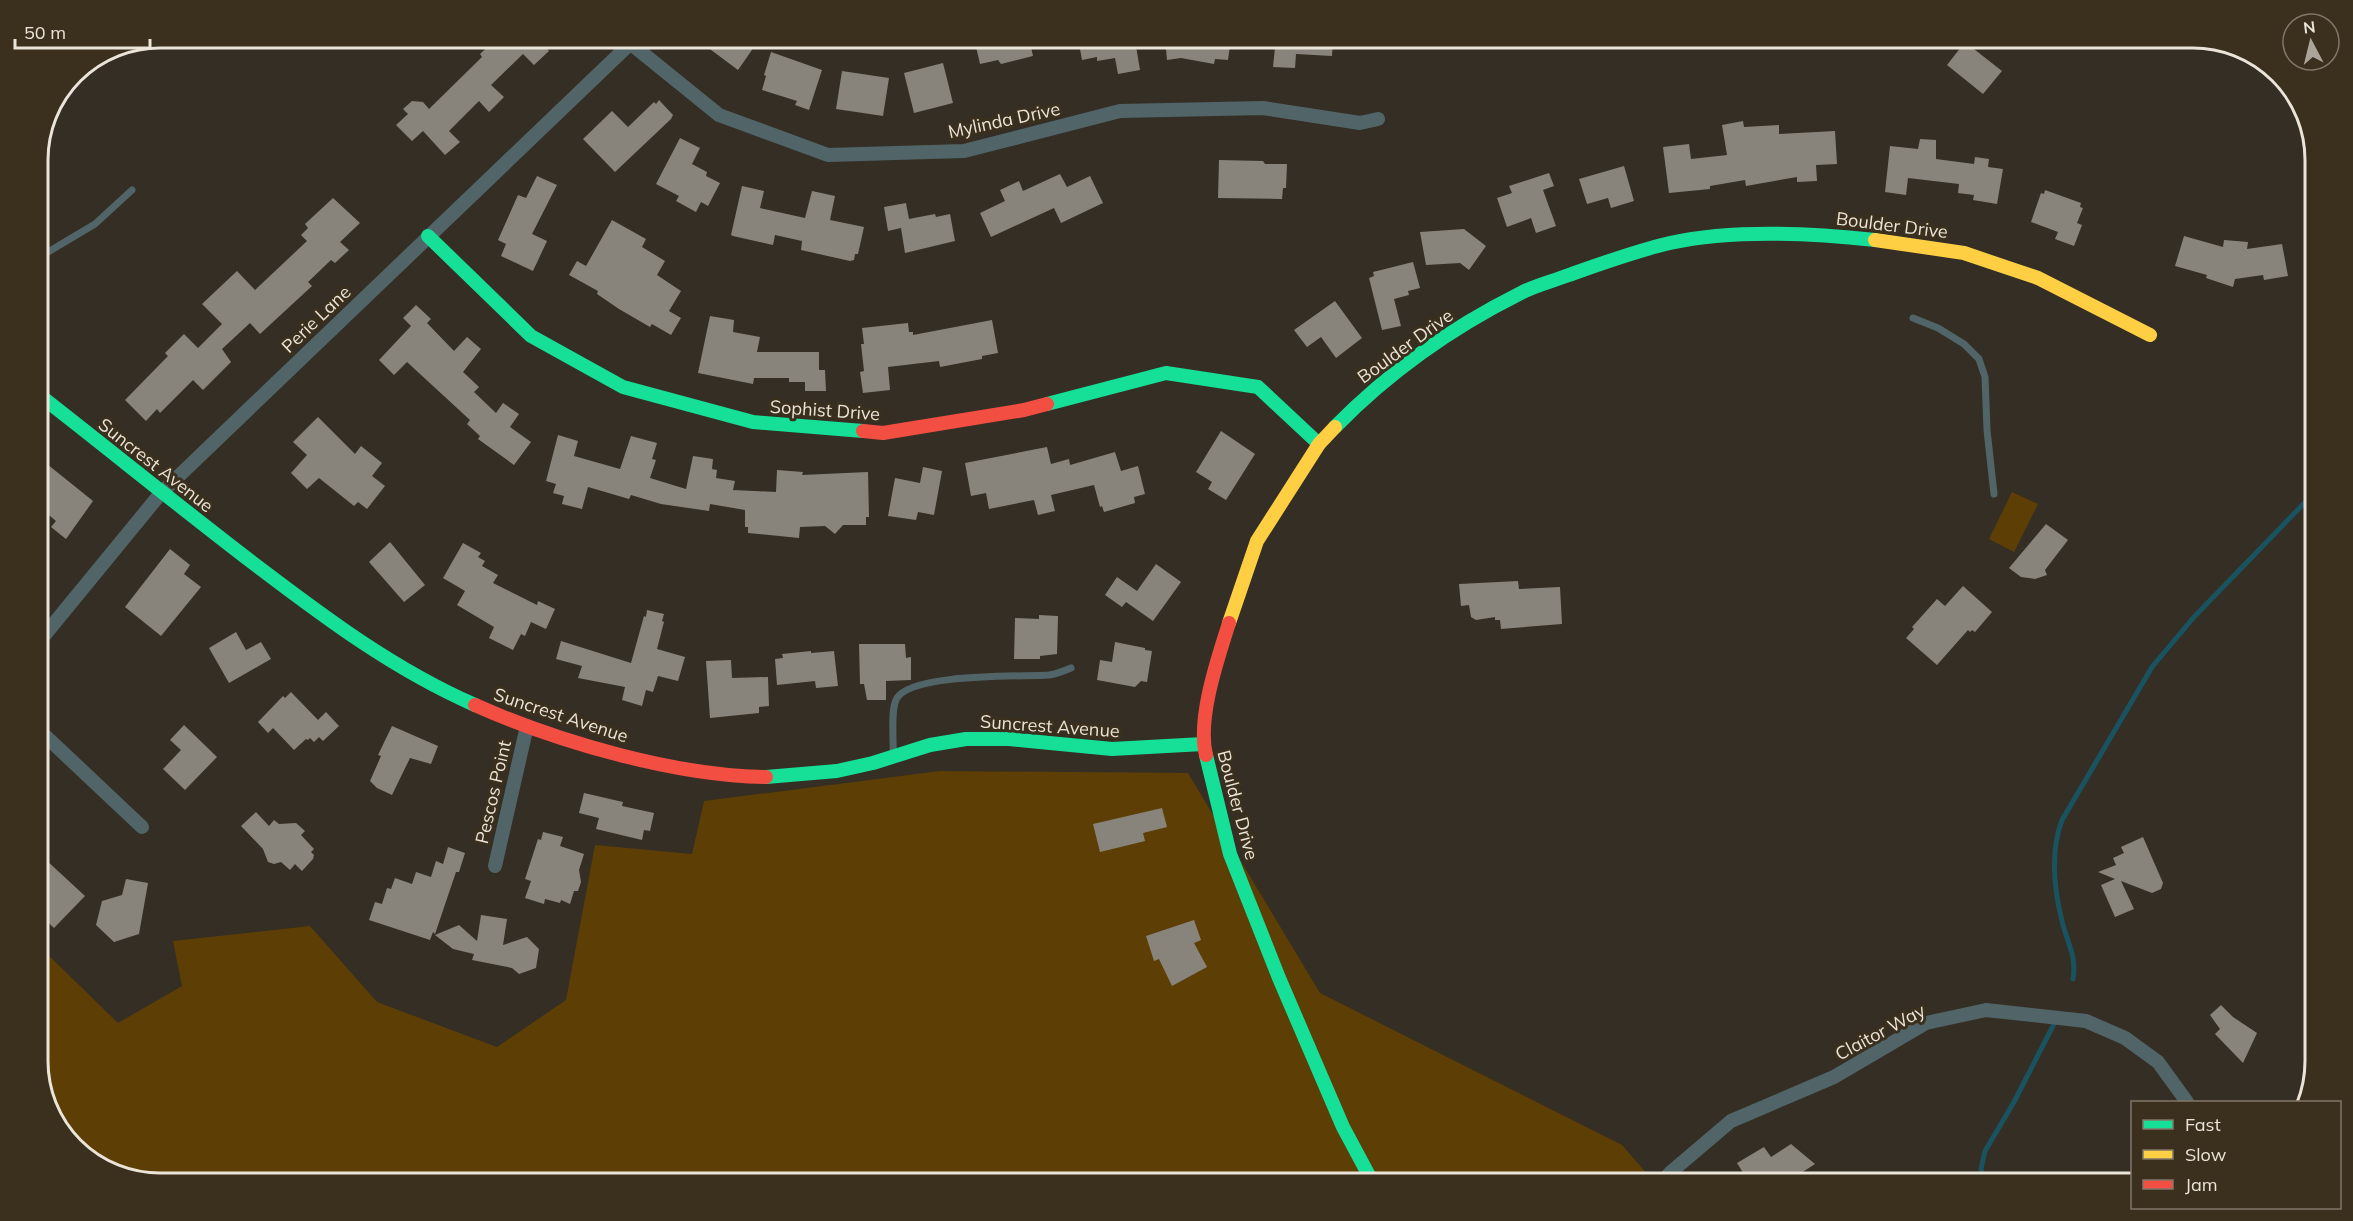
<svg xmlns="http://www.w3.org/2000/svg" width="2353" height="1221" viewBox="0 0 2353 1221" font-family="Mulish,sans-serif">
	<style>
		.green { fill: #5d3f05 }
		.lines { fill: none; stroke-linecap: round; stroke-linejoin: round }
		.stream { stroke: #19535f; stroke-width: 5 }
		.building { fill: #89847b }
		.lane { stroke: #516569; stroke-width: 7 }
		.street { stroke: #516569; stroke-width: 14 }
		.fast { stroke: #16e098; stroke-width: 14 }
		.slow { stroke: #ffcf43; stroke-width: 14 }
		.jam { stroke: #f24e42; stroke-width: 14 }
		.labels { text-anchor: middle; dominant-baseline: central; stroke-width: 6; stroke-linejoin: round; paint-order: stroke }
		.street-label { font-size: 18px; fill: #ebe4d9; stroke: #3b2f1d }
		.rim { fill: none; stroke: #ebe4d9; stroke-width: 3 }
	</style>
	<rect width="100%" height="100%" fill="#342e24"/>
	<path class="green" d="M2012,492l26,12 -24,48 -25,-13z
		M940,771l248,2 132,220 302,152 33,38h-1494l-55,-12 -48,-42 -20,-60v-124l80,78 64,-37 -9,-45 137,-15 67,76 120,45 69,-47 29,-155 97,9 12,-53z"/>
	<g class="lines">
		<path class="stream" d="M2073,979c4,-22 -6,-37 -11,-58 -8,-32 -12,-69 0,-101l90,-153 42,-50 121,-125
			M1985,1183l-4,-14 4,-18 29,-49 42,-82"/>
	</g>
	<path class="building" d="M497,38h43l-2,1 11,12 -15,14 -11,-11 -32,31 13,12 -15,15 -10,-11 -30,30 11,11 -15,13 -22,-24 -11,10 -16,-16 12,-11 -5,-5 9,-8 11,1 6,7 53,-52 -2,-3z
		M695,38h62l-6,8 3,1 -16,23z
		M974,38h55l4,18 -32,8 -3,-4 -18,4z
		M1078,38h52l2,9 4,-1 4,24 -22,4 -3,-16 -18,3v-4l-15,3z
		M1165,38h66l-3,22 -13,-1 -1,5 -33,-6 -14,2z
		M1276,38h57l-1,18 -36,-2 -1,14 -22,-1z
		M1965,42l37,29 -19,23 -36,-29z
		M771,52l51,18 -13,40 -14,-5 2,-4 -35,-11 4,-14 -2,-1z
		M943,63l10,40 -39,10 -10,-40z
		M842,71l47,7 -6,38 -47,-7z
		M659,100l14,15 -2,4 -56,53 -32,-33 29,-28 16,16 26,-25 2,2z
		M1743,121l1,6 35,-2v9l56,-3 2,33 -21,1 1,16 -20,1v-5l-51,9 -1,-6 -35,6v3l-41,4 -6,-46 26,-3 2,15 36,-4 -5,-30z
		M680,138l20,10 -8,16 15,8 -1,4 14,7 -12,23 -7,-4 -5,10 -20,-11 3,-5 -23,-12z
		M1920,139l16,1v19l38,5 1,-7 14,2 -1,8 15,2 -6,35 -24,-4 1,-5 -16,-2 1,-9 -51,-6 -2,17 -21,-3 5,-46 28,3z
		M1219,160l44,1 2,3h22l-1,24h-3l-1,11 -64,-1z
		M1624,166l10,35 -23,7 -3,-10 -21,6 -8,-25z
		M1549,173l5,13 -11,4 13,36 -20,7 -5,-15 -24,9 -10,-29 15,-5 -3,-7z
		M1060,174l7,13 23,-11 13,27 -42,20 -7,-15 -63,29 -11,-24 25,-12 -5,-11 19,-9 4,10z
		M537,176l20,9 -25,49 15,7 -14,30 -32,-15 5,-12 -8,-4 20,-45 8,3z
		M742,186l22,5 -4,17 45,10 7,-27 23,5 -5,24 34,7 -6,27h-3l-1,6 -4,1 -49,-11 1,-9 -27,-6 -2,10 -40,-9 -2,-1z
		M2045,190l36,13 -1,4 3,1 -6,15 5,2 -8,21 -19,-7 3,-7 -27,-10 10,-29 3,1z
		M333,198l27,25 -20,19 9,8 -14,13 -4,-3 -23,22 4,4 -52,48 -10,-11 -28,26 9,13 -28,28 -10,-10 -33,33 -3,-4 -11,12 -21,-21 43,-44 -3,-3 19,-19 14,14 24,-24 -20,-20 35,-33 18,19 52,-49 -6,-6 7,-7 -3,-4z
		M906,203l3,16 26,-5 1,3 14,-3 5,27 -50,12 -4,-25 -13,3 -4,-24z
		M612,220l34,19 -4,8 23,14 -8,14 24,16 -12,20 12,7 -10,17 -19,-11 -2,3 -31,-18 -22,-15 1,-3 -29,-16 8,-14 9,5z
		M1464,229l22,17 -17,24 -9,-7 -34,2 -6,-33z
		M2184,236l39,11 1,-7 24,2 -1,7 35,-5 6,32 -24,4 -1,-5 -28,4 -2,8 -27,-9 1,-3 -32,-9z
		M1413,262l7,26 -12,3 1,4 -15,4 7,27 -19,4 -13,-52 5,-2 -1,-4z
		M1335,301l27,37 -26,20 -15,-21 -14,10 -13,-17z
		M416,305l15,14 -4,4 27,28 13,-14 14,12 -18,23 16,15 -5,5 22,21 7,-10 16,11 -9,13 21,15 -17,23 -36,-26 2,-3 -13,-12 3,-4 -63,-58 -13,13 -15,-15 32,-34 -8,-8z
		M710,316l24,4 -1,12 27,5 -3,15h62v18h6l1,21h-21v-9h-16v-4h-35l-1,6 -55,-11z
		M992,320l6,33 -16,3v3l-42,8 -1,-6 -51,6 2,23 -27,3 -3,-21 4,-1 -3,-27h3l-2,-16 46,-5 1,9h4v3z
		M318,417l37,37 6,-8 21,17 -10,13 13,10 -18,23 -9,-7 -4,4 -35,-28 -12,11 -16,-16 16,-18 -14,-13z
		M1221,431l34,23 -29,46 -18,-11 4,-7 -16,-10z
		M558,435l20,6 -4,15 46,13 11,-33 26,7 -5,16 4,1 -6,18 36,11 7,-33 20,3 -1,10 5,1 -1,8 19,3 -2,9 43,2 1,-22 26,2 -1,3 66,-3 1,45h-3v8h-23l-8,9 -10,-8 -25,1 -1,11 -51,-5v-6h-3v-17l-35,-6 -1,7 -48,-7 -30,-9 -2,4 -41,-12 -6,22 -20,-5 2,-8 -11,-3 3,-9 -10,-3z
		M1047,447l4,17 18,-5 1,6 45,-13 6,19 17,-5 7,28 -11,3 1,6 -31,9 -2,-6 -2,1 -6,-22 -43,10 4,16 -17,4 -4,-15 -45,9 -3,-16 -15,3 -6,-33z
		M47,464l46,37 -27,38 -15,-12 5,-6 -18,-15v-30z
		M923,467l19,4 -8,44 -16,-3 -2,8 -28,-4 7,-38 25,5z
		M2046,524l22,16 -23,30 2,5 -12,4 -14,-2 -12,-9z
		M390,542l35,43 -21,17 -35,-40z
		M463,543l18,10 -3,4 7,4 -3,5 16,9 -5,8 44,22 1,-4 17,8 -9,20 -15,-7 -6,14 -4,-2 -8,16 -24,-12 5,-11 -37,-22 8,-14 -22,-13z
		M170,549l20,16 -6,9 17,13 -40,49 -36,-29z
		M1156,564l25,18 -28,39 -27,-19 -4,5 -17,-12 12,-18 20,14z
		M1518,581l1,8 41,-2 2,37 -61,5 -1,-9h-5v-3l-19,3 -5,-3 -2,-12 -8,1 -2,-22z
		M1963,586l29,26 -17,20 -3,-2 -2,2 -2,-2 -31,35 -31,-27 8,-9 -2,-2 25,-28 8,7z
		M647,610l17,4 -2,7 2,1 -7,27 28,8 -7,24 -20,-5 -5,16 -7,-2 -4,16 -20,-6 3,-13 -47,-9 4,-12 -26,-7 5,-18 70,22 13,-47 2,1z
		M1039,615l19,1 -1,38 -17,2v3h-26l1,-41 24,1z
		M236,632l10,18 15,-8 10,17 -42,24 -20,-35z
		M1115,642l30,6v2l7,1 -5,31 -6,-1 -6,6 -38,-7 3,-20 12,2z
		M859,644h46l1,14 5,-1v23l-25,1v19h-19l-3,-16h-4z
		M811,651v2l23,-2 4,35 -22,2 -1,-7 -38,4 -2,-26 8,-1 -1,-4z
		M731,660l1,18 36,-1 1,29 -10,1v6l-49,5 -4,-57z
		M291,692l27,28 8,-8 13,14 -16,15 -4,-4 -5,5 -4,-4 -2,2 -2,-1 -12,11 -21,-22 -5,5 -10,-11 25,-26 2,2z
		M184,725l33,32 -32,33 -22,-21 18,-19 -11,-10z
		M392,726l46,20 -7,18 -21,-6 -18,37 -15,-7 -7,-7 11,-25 -3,-1z
		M584,793l39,9 -1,4 32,7 -4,18 -6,-1 -2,10 -46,-11 3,-11 -20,-5z
		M1162,808l5,19 -24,6 2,8 -45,11 -7,-28z
		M256,812l13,14 5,-6 5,4 17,-1 9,8 -4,4 13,14 -3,3 3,3 -1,4 -11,12 -7,-7 -5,6 -9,-8 -7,2 -6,-2 -5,-13 -22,-23z
		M543,832l20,5 -3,9 24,8 -5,16 2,12 -3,9h-4l-4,13 -9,-4 -1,3 -15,-4 -1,5 -19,-6 6,-17 -6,-2 13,-40 3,1z
		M2143,837l20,46 -2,6 -9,4 -31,-12 13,28 -19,8 -14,-32 14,-6 -17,-7 18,-7 -3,-7 11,-5 -3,-6z
		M448,847l17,6 -6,19h-3l-21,62 -2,-2 -3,8 -61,-20 6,-18 7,2 5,-16 4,1 4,-11 17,6 4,-12 15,5 5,-16 7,3z
		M45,859l40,37 -31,32 -16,-15v-47z
		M126,879l22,4 -9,51 -25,8 -18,-17 6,-24 20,-6z
		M481,915l26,4 -4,26 24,-8 12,12 -3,19 -17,6 -7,-6 -40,-8 2,-6 -21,-5 -18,-14 24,-10 18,16z
		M1194,920l7,20 -7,3 13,24 -35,19 -13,-27 -5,2 -8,-25z
		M2221,1005l12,12 24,16 -14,30 -28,-29 5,-5 -10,-14z
		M1791,1144l24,20 -17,11 -2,-3 -19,12h-27l-13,-21 27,-16 7,10z"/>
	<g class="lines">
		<path class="lane" d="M38,258l57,-34 37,-34
			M1913,318l25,10 26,16 15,15 6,18 2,53 7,64
			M893,753c1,-13 -3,-44 4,-55 16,-25 122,-21 152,-23 8,-1 15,-4 22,-7"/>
		<path class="street" d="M630,43l89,72 109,40 136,-4 156,-40 143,-3 97,15 18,-4
			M38,643l123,-150 475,-455
			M38,729l104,98
			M495,866l32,-140
			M1661,1183l10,-11 60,-51 103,-44 92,-54 60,-13 100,11 39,17 33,24 29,40"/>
		<path class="fast" d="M428,236l103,100 92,51 130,35 110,9
			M38,394c72,56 143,114 215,169 71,54 140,106 222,142
			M1047,404l119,-31 92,14 61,57
			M1335,427c53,-54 116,-99 184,-133 14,-8 31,-12 47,-18 34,-12 69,-25 104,-33 64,-14 140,-10 205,-3
			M1206,755l24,99 49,124 64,149 30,56
			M766,777l71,-6 36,-8 57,-18 36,-6h43l103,10 91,-5"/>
		<path class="slow" d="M1875,240l89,13 74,25 112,57
			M1229,623l28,-82 62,-97 16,-17"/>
		<path class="jam" d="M863,431l20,2 141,-23 23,-6
			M475,705c83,37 201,71 291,72
			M1206,755c-9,-37 12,-97 23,-132"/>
	</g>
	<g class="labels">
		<g class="street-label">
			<text transform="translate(1004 120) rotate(-12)">Mylinda Drive</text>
			<text transform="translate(1892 225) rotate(7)">Boulder Drive</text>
			<text transform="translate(316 319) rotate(-44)">Perie Lane</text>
			<text transform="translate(1405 346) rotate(-36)">Boulder Drive</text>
			<text transform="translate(825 410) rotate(4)">Sophist Drive</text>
			<text transform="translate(156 465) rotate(38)">Suncrest Avenue</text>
			<text transform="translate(561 715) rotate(18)">Suncrest Avenue</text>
			<text transform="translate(1050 726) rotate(4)">Suncrest Avenue</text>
			<text transform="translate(493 792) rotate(-77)">Pescos Point</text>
			<text transform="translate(1238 805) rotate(75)">Boulder Drive</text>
			<text transform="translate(1880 1032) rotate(-28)">Claitor Way</text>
		</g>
	</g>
	<path d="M0 0H2353V1221H0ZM160 48H2193A112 112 0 0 1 2305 160V1061A112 112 0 0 1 2193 1173H160A112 112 0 0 1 48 1061V160A112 112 0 0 1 160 48Z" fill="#3b2f1d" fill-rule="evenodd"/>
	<path class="rim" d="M160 48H2193A112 112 0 0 1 2305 160V1061A112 112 0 0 1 2193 1173H160A112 112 0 0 1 48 1061V160A112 112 0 0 1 160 48Z"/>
	<rect x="2131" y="1101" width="210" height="108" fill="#3b2f1d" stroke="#817768" stroke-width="1.5"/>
	<rect x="2143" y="1120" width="30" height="9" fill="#16e098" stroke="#817768" stroke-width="1.5"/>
	<text x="2185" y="1131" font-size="18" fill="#ebe4d9">Fast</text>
	<rect x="2143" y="1150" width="30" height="9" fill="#ffcf43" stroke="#817768" stroke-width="1.5"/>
	<text x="2185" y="1161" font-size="18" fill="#ebe4d9">Slow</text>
	<rect x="2143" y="1180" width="30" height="9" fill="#f24e42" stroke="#817768" stroke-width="1.5"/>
	<text x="2185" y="1191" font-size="18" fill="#ebe4d9">Jam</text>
	<g transform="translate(2311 42) rotate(353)"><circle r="28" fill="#3b2f1d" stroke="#817768" stroke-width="1.5"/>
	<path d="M0-4.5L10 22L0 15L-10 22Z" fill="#aba49a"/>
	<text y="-9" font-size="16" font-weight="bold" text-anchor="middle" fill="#ebe4d9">N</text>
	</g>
	<path d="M15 39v9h135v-9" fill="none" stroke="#ebe4d9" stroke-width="3"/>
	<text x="24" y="39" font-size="18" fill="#ebe4d9" stroke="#3b2f1d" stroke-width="4.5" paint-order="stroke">50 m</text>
</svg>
